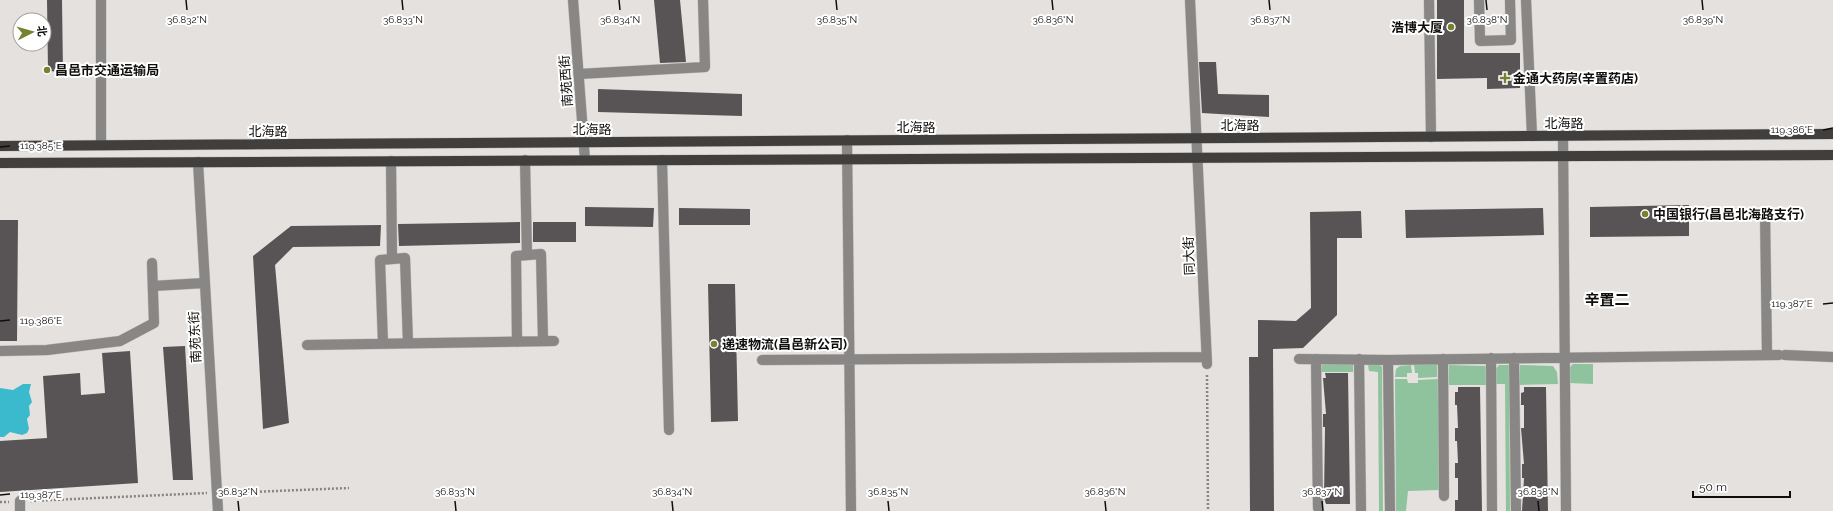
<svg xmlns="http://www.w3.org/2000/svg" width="1833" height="511" viewBox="0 0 1833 511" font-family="Raleway,'Noto Sans SC',sans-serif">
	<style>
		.green { fill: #8fc39d }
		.water { fill: #3cbacd }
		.building { fill: #585456 }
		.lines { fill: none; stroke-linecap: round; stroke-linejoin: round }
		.minor-casing { stroke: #c3bfbd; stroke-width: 11 }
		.major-casing { stroke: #c3bfbd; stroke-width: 11 }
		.path { stroke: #878482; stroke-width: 2.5; stroke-dasharray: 2 2; stroke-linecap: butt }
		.minor { stroke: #898786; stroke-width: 10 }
		.major { stroke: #413f3d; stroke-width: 10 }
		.ticks { fill: none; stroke: #0f0e0d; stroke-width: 1.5 }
		.poi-dot { fill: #768230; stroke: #fff; stroke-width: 1.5 }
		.labels { text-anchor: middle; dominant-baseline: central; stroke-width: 4; stroke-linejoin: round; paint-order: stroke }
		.poi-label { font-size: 13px; font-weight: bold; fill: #0f0e0d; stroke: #fff; text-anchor: start }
		.street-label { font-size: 13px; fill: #0f0e0d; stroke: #fff }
		.quarter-label { font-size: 15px; font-weight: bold; fill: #0f0e0d; stroke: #fff }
		.ticks-label { font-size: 10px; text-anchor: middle; fill: #0f0e0d; stroke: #fff; stroke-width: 4; stroke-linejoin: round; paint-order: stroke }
	</style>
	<rect width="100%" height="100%" fill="#e5e1de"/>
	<path class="green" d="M1322,364h31v8h-32z
		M1380,364l2,3 1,144h-4l-1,-139 -9,-1 -1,-6z
		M1573,364h20v20l-24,-1 1,-16z
		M1411,365l1,8h-5v4h-12l1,-8 4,-3z
		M1414,365h23v12l-19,1v-5h-3z
		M1449,365l36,1 3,2v17h-39z
		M1499,365h10l1,146h-4l-1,-127h-9l-1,-14z
		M1520,365l33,1 4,6 1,12 -39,1z
		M1395,379h12l1,4h10v-3l20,-1 1,111 -31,1 -2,20h-10z"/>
	<path class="water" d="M23,384h8l-2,8 3,10 -3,4 1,9 -3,4 2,10 -2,4 -5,2 -12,-3 -6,5h-4v-49l13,2z"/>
	<path class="building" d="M47,0h15l1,72 -15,-1z
		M654,0h26l6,62 -26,1z
		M1437,0h27v53h56v35l-33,1v-11l-50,1z
		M1199,62h17l2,32 51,1v22l-67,-4z
		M598,89l144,5v22l-144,-4z
		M1689,205v31l-99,1v-30z
		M585,207l69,1 -1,19 -68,-1z
		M679,208l71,1v16h-71z
		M1543,208l1,27 -138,3 -1,-28z
		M1361,211l1,27h-25v77l-34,33 -30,1 1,162h-24l-1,-154h9v-37l38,1 15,-13 -1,-96z
		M0,220h18l-1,121h-17z
		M520,222v21l-121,3 -1,-22z
		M533,222h43v20h-43z
		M381,225l-1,21 -87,1 -18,18 14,158 -26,6 -10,-173 38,-30z
		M708,284h27l3,137 -27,1z
		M185,346l8,134h-20l-10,-133z
		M130,351l8,132 -138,9v-51l47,-3 -4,-62 37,-3 1,22 24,-2 -3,-40z
		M1325,373h23l2,131h-24l-2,-6 1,-71h-2v-13h3l-3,-36h3z
		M1458,387h22l2,124h-27v-11h3v-22h-3v-15h3l-1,-22h-2v-13h3l-1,-23h-2v-13h3z
		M1524,387h22l2,124h-26l2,-33h-2v-14h2l-3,-36h3v-23h-3v-12l3,-1z"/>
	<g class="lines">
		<defs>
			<path id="minor" d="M101,0v145
				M573,0l12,160
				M1190,0l17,364
				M1429,0l2,137
				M1479,0l1,41 31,-1 -1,-40
				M1526,0l6,136
				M579,74l126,-7 -2,-67
				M1563,136l3,375
				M847,140l4,371
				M525,160l2,95
				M662,160l7,270
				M391,161l1,98
				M198,162l20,349
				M1765,212l2,143
				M153,286l51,-3
				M517,342l-1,-86 25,-2 2,87
				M383,344l-3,-84 25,-2 3,85
				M307,345l247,-4
				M0,351l47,-1 73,-9 34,-18 -2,-60
				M1785,355l48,2
				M1491,358l1,153
				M1514,358l2,153
				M1299,359l89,1 391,-5
				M1316,359l2,149
				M1359,359l2,151
				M1443,359l1,137
				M762,360l444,-3
				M1388,360l2,151
				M20,501v10"/>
			<path id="major" d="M0,146l1833,-12
				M0,163l1833,-8"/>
		</defs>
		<use href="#minor" class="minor-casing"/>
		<use href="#major" class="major-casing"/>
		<path class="path" d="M1207,375l1,136
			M228,493l121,-5
			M30,501l177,-8
			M0,502h9"/>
		<use href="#minor" class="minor"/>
		<use href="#major" class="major"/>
	</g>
	<path class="ticks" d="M186,0l1,10M402,0l1,10M619,0l1,10M836,0l1,10M1052,0l1,10M1269,0l1,10M1486,0l1,10M1702,0l1,10M1823,130l10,-2M0,147l10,-1M1823,304l10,-1M0,321l10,-1M0,495l10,-1M238,501l1,10M455,501l1,10M672,501l1,10M888,501l1,10M1105,501l1,10M1322,501l1,10M1538,501l1,10"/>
	<g class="poi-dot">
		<circle cx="1451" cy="27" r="4"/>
		<circle cx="47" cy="70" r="4"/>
		<path d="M1503 72h4v4h4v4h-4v4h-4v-4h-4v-4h4z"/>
		<circle cx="1645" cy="214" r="4"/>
		<circle cx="714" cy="344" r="4"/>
	</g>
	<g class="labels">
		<g class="poi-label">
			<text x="1443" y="27" text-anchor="end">浩博大厦</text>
			<text x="55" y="70">昌邑市交通运输局</text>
			<text x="1513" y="78">金通大药房(辛置药店)</text>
			<text x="1653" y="214">中国银行(昌邑北海路支行)</text>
			<text x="722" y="344">递速物流(昌邑新公司)</text>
		</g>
		<g class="street-label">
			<text transform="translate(566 81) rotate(-94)">南苑西街</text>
			<text x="1564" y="123">北海路</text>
			<text x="1240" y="125">北海路</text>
			<text x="916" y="127">北海路</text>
			<text x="592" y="129">北海路</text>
			<text x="268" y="131">北海路</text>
			<text transform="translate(1189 256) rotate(-92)">同大街</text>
			<text transform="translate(195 337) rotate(-93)">南苑东街</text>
		</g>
		<g class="quarter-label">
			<text x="1607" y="300">辛置二</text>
		</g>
	</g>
	<g class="ticks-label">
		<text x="187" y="23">36.832°N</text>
		<text x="403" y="23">36.833°N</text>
		<text x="620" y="23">36.834°N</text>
		<text x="837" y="23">36.835°N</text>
		<text x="1053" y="23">36.836°N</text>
		<text x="1270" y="23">36.837°N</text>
		<text x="1487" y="23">36.838°N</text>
		<text x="1703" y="23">36.839°N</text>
		<text x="1792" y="133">119.386°E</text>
		<text x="41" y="149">119.385°E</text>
		<text x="1792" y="307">119.387°E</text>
		<text x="41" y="324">119.386°E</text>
		<text x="238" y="495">36.832°N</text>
		<text x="455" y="495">36.833°N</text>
		<text x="672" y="495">36.834°N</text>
		<text x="888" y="495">36.835°N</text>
		<text x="1105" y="495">36.836°N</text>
		<text x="1322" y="495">36.837°N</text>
		<text x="1538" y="495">36.838°N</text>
		<text x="41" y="498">119.387°E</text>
	</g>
	<g transform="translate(32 32) rotate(84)"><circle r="19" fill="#ffffff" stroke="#9f9f9e"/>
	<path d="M0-3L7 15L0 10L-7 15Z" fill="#768230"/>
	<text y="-6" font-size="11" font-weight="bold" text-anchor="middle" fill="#0f0e0d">北</text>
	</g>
	<path d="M1693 491v6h97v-6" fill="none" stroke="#0f0e0d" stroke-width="2"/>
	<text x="1699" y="491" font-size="12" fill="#0f0e0d" stroke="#ffffff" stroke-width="3" paint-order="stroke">50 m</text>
</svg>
